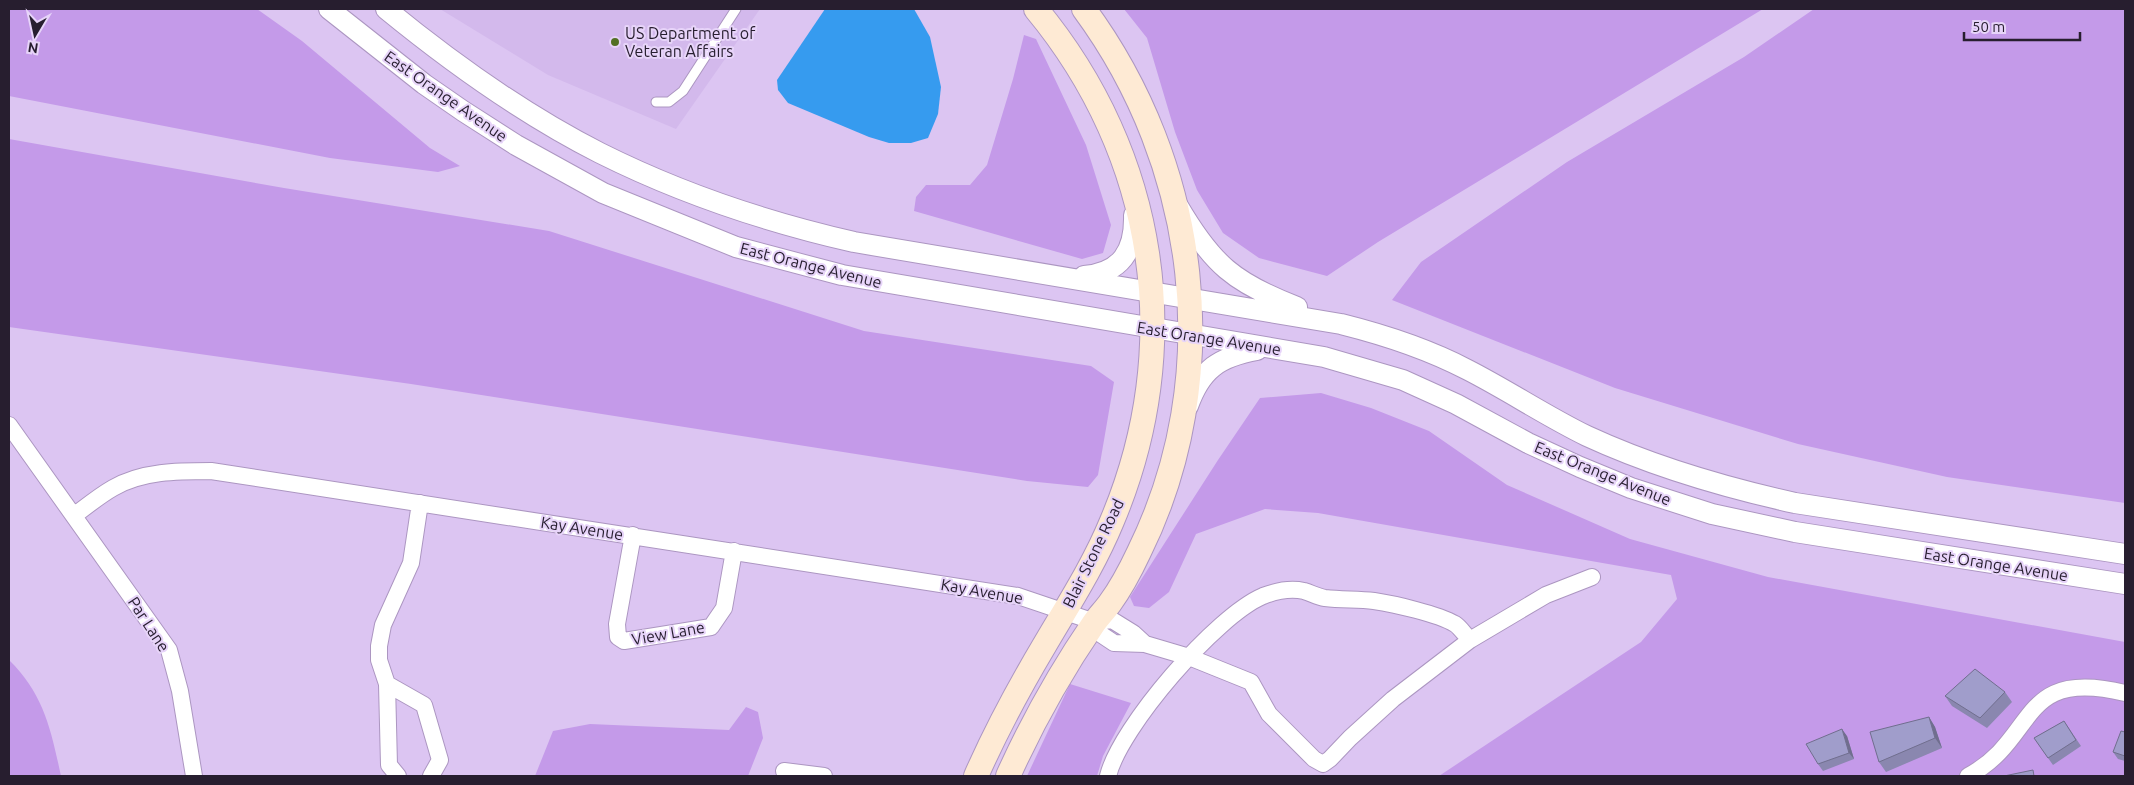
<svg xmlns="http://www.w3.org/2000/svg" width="2134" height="785" viewBox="0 0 2134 785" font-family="Ubuntu,sans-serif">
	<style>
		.built { fill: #d3b9ec }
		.green { fill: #c49ae9 }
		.water { fill: #369bef }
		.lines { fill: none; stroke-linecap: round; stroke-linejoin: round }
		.service-casing { stroke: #ac96c1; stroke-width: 11 }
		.minor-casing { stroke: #ac96c1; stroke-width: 18 }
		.tertiary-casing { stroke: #ac96c1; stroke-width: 22 }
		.secondary-casing { stroke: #ac96c1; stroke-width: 26 }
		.service { stroke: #fff; stroke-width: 9 }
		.minor { stroke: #fff; stroke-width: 16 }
		.tertiary { stroke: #fff; stroke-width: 20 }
		.secondary { stroke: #feead4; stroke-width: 24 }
		.wall { fill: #8a87af }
		.shaded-wall { fill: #706e8e }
		.building { fill: #a09dcb; stroke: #706e8e }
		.poi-dot { fill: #526f24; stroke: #e7d4f9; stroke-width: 2 }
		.labels { text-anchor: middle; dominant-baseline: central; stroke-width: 4; stroke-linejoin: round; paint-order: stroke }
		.poi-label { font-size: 16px; fill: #271e2f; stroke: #e7d4f9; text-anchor: start }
		.street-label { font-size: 16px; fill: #271e2f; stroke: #e7d4f9 }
	</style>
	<rect width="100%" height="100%" fill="#dcc5f2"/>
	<path class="built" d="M440,9h320l-84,120 -128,-54z"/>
	<path class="green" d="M9,9h248l45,32 128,107 30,18 -22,6 -108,-14 -321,-62z
		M1124,9h639l-385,233 -51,34 -68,-18 -36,-25 -26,-43 -22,-58 -28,-94z
		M1814,9h311v494l-178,-26 -149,-33 -183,-56 -223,-88 29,-38 146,-100 177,-105z
		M1024,35l12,4 50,106 25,80 -8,28 -21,6 -168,-48 2,-14 10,-12h44l17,-20 26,-86z
		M9,139l275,49 265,43 315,100 227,35 23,16 -16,93 -10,12 -61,-6 -616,-97 -402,-57z
		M1321,393l50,15 58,23 78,54 123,54 138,38 357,65v134h-686l202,-134 36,-43 -6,-24 -353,-62 -53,-4 -69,25 -27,58 -20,16 -15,-2 -4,-9 88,-137 42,-62z
		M9,660c35,34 42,70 52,116h-52z
		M1070,684l61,19 -28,53 -6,20h-70z
		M746,707l12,5 5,26 -15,38h-213l18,-45 37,-7 139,6z"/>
	<path class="water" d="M825,9h89l16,28 11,50 -3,27 -10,24 -17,5h-22l-20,-6 -81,-34 -10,-13 -1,-10z"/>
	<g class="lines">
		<defs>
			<path id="service" d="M656,102h13l14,-11 53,-82"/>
			<path id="minor" d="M9,425l160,225 11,41 14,85
				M75,515c12,-9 24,-19 38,-27 29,-17 65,-17 98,-17l807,125 77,26 17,-2 21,13 12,11
				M633,535l-16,89 1,13 6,4 87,-14 13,-19 10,-57
				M1095,622l4,11 15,10 31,1 44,13 62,25 18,32 45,45 9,5 7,-5 20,-21 43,-39 77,-59 76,-45 46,-18
				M387,684l37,21 16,55 -9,16
				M784,771l40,5
				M398,776l-9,-11 -2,-81 -8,-24v-14l4,-21 28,-62 9,-60
				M1108,776c12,-49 108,-160 155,-180 13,-5 27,-8 41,-5 7,2 14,6 21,7 17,2 33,1 49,3 20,3 64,13 81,23 5,3 10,11 15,16
				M1968,776c71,-38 49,-109 157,-83"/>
			<path id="tertiary" d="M329,9l95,75 39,27 53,34 87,48 133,54 106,28 482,82 79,23 53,24 72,39 52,24 51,21 81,26 83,18 330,52
				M386,9c66,54 137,105 214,144 80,40 166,69 254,89l487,82c44,11 87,25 127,46 41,21 78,46 119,66 67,31 136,51 208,67l330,51
				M1178,206c34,58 56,77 119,101
				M1084,276c37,-3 51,-25 50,-61
				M1188,406c13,-37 31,-49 69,-56"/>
			<path id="secondary" d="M976,776c20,-45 43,-88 68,-130 24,-41 50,-81 68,-125 74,-175 45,-366 -76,-512
				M1008,776c24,-53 53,-105 86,-153 5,-7 11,-13 16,-20 11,-15 21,-34 29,-51 87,-176 60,-387 -55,-543"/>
		</defs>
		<use href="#service" class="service-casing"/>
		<use href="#minor" class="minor-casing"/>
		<use href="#tertiary" class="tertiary-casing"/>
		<use href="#secondary" class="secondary-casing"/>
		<use href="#service" class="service"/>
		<use href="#minor" class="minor"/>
		<use href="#tertiary" class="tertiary"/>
		<use href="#secondary" class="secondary"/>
	</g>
	<path class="wall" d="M2005,692l7,10 -25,26 -35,-22 -7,-10z
		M1929,717l6,10 7,21 -56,24 -7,-10z
		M2064,721l17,25 -28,19 -19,-27z
		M2125,732v29l-7,-2 -5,-7z
		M1847,736l7,23 -31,12 -5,-7z"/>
	<path class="shaded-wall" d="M1929,717l6,10 7,21 -7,-10z
		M1842,729l5,7 7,23 -5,-6z"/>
	<path class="building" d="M1975,669l30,23 -25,26 -35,-22z
		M1929,717l6,21 -56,24 -9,-30z
		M2064,721l12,19 -28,18 -14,-20z
		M1842,729l7,24 -31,11 -12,-20z
		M2121,731l4,1v24l-12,-4z
		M2033,770l1,6h-30z"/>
	<circle class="poi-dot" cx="615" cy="42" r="5"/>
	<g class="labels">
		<g class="poi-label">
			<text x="625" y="33">US Department of<tspan x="625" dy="18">Veteran Affairs</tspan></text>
		</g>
		<g class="street-label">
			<text transform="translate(446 96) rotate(35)">East Orange Avenue</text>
			<text transform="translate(811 265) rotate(14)">East Orange Avenue</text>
			<text transform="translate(1209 338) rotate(9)">East Orange Avenue</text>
			<text transform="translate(1603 473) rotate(22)">East Orange Avenue</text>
			<text transform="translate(582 528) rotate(9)">Kay Avenue</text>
			<text transform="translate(1093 553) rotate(-64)">Blair Stone Road</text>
			<text transform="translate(1996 564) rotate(9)">East Orange Avenue</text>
			<text transform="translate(982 591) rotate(10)">Kay Avenue</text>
			<text transform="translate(149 624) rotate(57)">Par Lane</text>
			<text transform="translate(668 633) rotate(-10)">View Lane</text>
		</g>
	</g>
	<rect width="2134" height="785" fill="none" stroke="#271e2f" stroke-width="20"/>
	<g transform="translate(35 35) rotate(189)" stroke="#e7d4f9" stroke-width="4" paint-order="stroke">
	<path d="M0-4L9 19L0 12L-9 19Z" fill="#271e2f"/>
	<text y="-8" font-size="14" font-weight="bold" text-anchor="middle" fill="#271e2f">N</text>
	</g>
	<path d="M1964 32v8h116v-8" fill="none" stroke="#271e2f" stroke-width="2.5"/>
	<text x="1972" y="32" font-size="15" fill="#271e2f" stroke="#e7d4f9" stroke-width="4" paint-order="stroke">50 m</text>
</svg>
